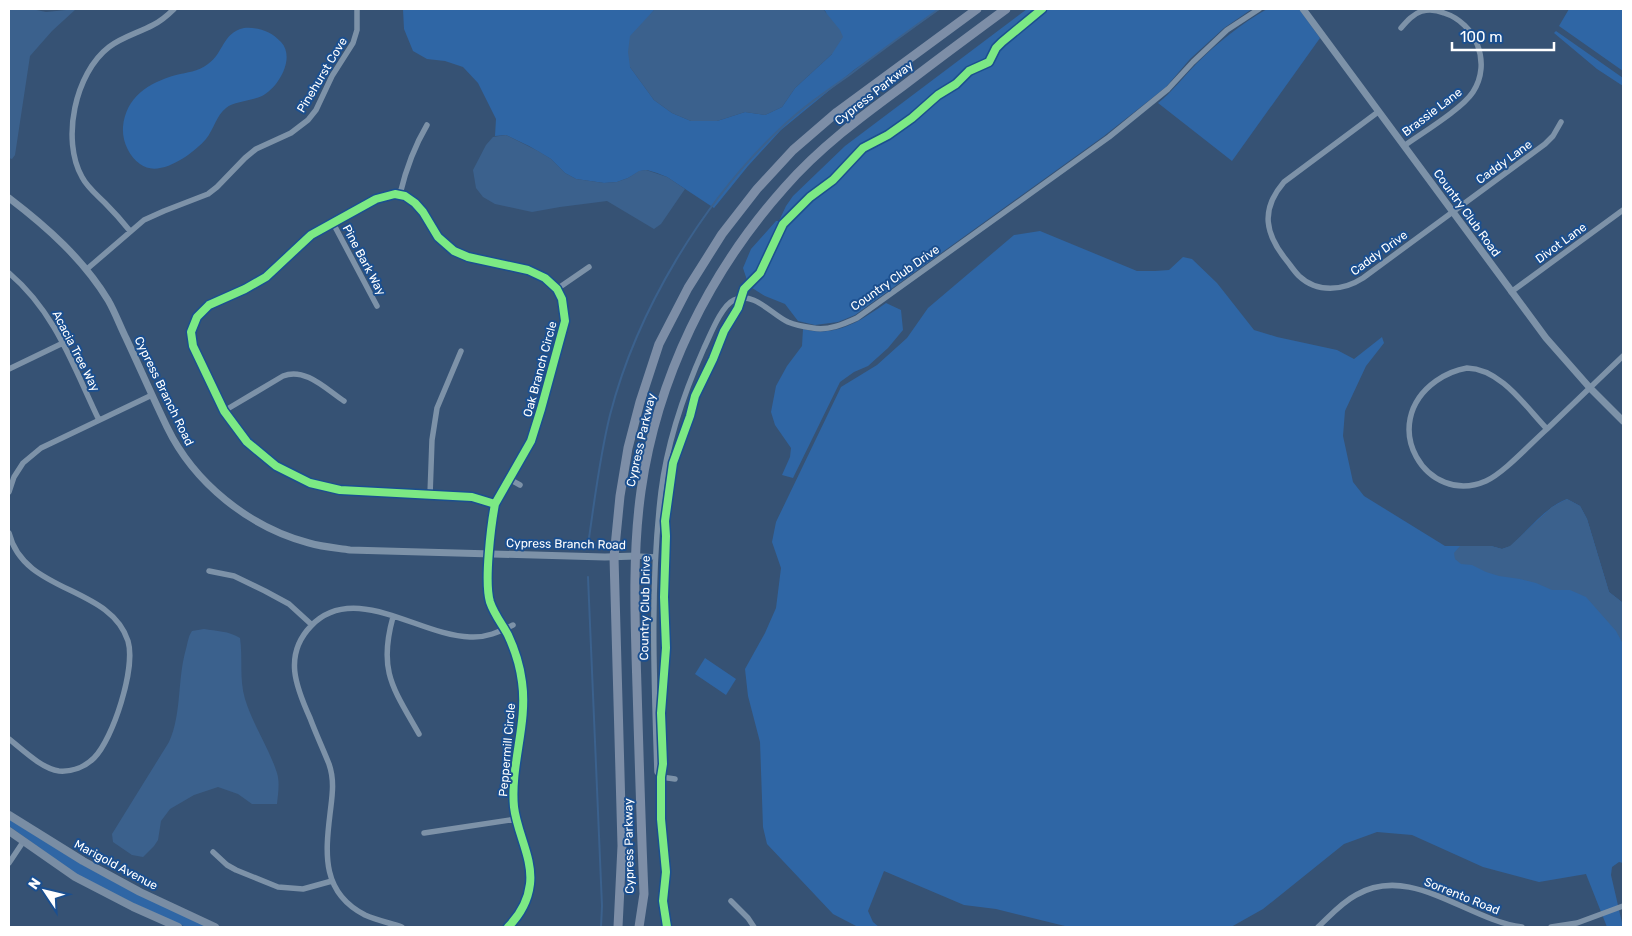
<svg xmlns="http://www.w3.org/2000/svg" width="1632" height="936" viewBox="0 0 1632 936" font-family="Rubik,sans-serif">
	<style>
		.green { fill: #2f66a5 }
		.water { fill: #3b618d }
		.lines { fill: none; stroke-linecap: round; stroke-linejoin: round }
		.stream { stroke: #3b618d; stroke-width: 2 }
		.minor { stroke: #7d92a8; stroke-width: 5.5 }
		.tertiary { stroke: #7d92a8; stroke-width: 7 }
		.secondary { stroke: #798da4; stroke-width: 8 }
		.primary { stroke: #7d8ea7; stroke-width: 9 }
		.cycleway-casing { stroke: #1b4f8f; stroke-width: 11 }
		.cycleway { stroke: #7ce984; stroke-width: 8 }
		.labels { text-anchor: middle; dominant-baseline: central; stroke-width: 4; stroke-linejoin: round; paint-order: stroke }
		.street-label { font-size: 12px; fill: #fff; stroke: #1b4f8f }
	</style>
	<rect width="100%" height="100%" fill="#365274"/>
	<path class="green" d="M403,9h252l-5,6 -20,52 24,33 18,13 19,8h26l28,-9 20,3 17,-8 13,-19 37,-34 -6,-42 -3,-3h117l-86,61 -73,60 -33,36 -34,42 -47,-31 -10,-4 -10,-3 -7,1 -12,7 -11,4 -13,1 -28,-4 -11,-6 -14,-14 -22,-13 -23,-11 -11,1 1,-17 -18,-36 -15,-16 -18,-6 -18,-2 -14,-8 -9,-22z
		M1027,9h225l-28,19 -34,31 -24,28 -62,49 -249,179 -17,7 -23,3 -17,-4 -13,-17 -20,-8 -16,-10 -6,-18 8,-19 25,-28h3l7,-15 7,-10 52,-50z
		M1267,9h32l21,29 -88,123 -74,-58c15,-12 25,-26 38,-39 22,-22 45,-40 71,-55z
		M1569,9h54v62l-64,-45z
		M244,28c15,-1 27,3 37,14 15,16 -3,46 -19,54 -11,5 -28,5 -36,12 -10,8 -12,21 -20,31 -13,15 -47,40 -66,25 -11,-8 -18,-23 -17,-37 3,-30 25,-44 53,-52 12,-3 21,-3 32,-11 16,-11 14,-31 36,-36z
		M1556,31l67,47v8l-26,-17 -43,-36z
		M1040,231l97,40h18l14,-1 14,-13 9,2 25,24 37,47 23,7 60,13 17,9 28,-22 2,6 -18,23 -21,45 -2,25 10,46 11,14 81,50h46l11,3 9,-3c16,-15 36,-40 56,-47l13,7 7,13 22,73 14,11v260l-4,-1 -7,5 -1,8 12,52h-16l-21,-53 -47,8 -56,-15 -71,-32 -35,-3 -33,12 -81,65 -32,18h-162l-73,-18 -32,-4 -80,-34 -16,40 5,11 6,5h-21l-25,-13 -66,-70 -4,-17 -3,-85 -12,-46 -3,-27 20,-36 11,-25 5,-40 -9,-26 4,-20 65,-135 36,-22 30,-27 21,-30 86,-73z
		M886,303l15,7 2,20 -15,18 -20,18 -14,6 -14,10 -47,96 -11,-3 8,-18 1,-9 -16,-23 -4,-13 5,-26 11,-20 15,-20 1,-17c33,9 57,-8 83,-26z
		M705,658l31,21 -10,16 -31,-21z
		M9,819l72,45 54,29 72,34h-21l-51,-23 -59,-30 -67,-48z"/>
	<path class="water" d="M9,9h23l14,3 30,-3 -24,22 -22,25 -15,99 -3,4 -3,-1z
		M655,9h168l17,21 3,7 -11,17 -37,34 -13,19 -17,8 -20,-3 -28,9h-26l-19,-8 -18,-13 -24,-33 -2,-15 2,-16z
		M506,135l32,16 13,8 14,14 11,6 28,4 13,-1 11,-4 11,-7 7,-1 21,7 18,12 -24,35 -7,5 -47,-28 -47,6 -28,5 -37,-8 -12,-7 -7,-9 -3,-18 13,-25 7,-8z
		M1567,499l13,7 7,13 22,73 14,11v41l-7,-13 -30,-34 -16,-7h-18l-16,-7 -16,-4 -21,-3 -13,-4 -14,-7 -11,-1 -6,-5 -1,-6 6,-7h31l11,3 8,-3 42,-39z
		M204,629c12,2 25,2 36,9 3,21 -1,40 5,61 8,26 24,49 32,74 3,10 1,21 0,31h-25l-14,-10 -20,-7 -24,8 -24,14 -9,12 -3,19 -4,6 -11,11 -11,-2 -19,-13 -1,-8 57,-92c13,-29 8,-62 17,-93 2,-7 2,-12 6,-18z"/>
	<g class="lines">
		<path class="stream" d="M589,538c6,-41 11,-83 21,-123 27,-105 93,-214 172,-288 20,-19 43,-35 66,-51 30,-23 60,-45 91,-67
			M588,577l14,329 -1,21"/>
		<path class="minor" d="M1401,28c6,-7 12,-14 21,-17 7,-2 15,-1 22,2 32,10 48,50 29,79 -11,17 -51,41 -69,54
			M1378,112l-94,70c-24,28 -19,52 3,79 4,5 7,10 12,15 18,17 44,15 64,2l182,-134 8,-8 8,-14
			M400,194c6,-25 14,-47 27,-69
			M333,223l44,83
			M130,231c-8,-10 -16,-19 -25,-28 -8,-8 -18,-16 -23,-26 -21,-37 -7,-104 27,-130 13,-10 29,-14 44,-22 8,-4 15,-10 21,-16
			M87,269l57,-49 20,-9 44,-17 9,-7 28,-29 11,-9 35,-16 17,-13 8,-10 16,-34 21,-33 4,-13v-21
			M9,273c47,40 64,93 90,147
			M557,289l32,-22
			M1511,292l112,-82
			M1467,368c34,1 58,38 80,61 -16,14 -43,44 -61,52 -59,26 -110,-57 -50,-100 10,-7 19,-11 31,-13z
			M9,369l54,-26
			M224,411l59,-35c22,-9 43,13 61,25
			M1547,429l76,-73
			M509,479l11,6
			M9,492l5,-15 9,-14 18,-15 111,-53
			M430,495l2,-55 5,-32 24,-57
			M495,504l36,-63 10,-32 24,-88 -3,-22 -5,-10 -12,-11 -17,-8 -60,-13 -14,-6 -16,-14 -15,-25 -8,-9 -10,-7 -10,-2 -19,5 -65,36 -45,42 -21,12 -36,16 -12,12 -6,15 2,14 31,65 23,31 29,24 34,17 30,7 132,7 23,7c-4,21 -11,78 -5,98 4,12 12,22 18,33 7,15 12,31 14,47 6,42 -12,83 -8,125 3,26 19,51 16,77 -2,17 -10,31 -22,43
			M9,533c15,61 101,52 119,108 8,27 -15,98 -34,117 -9,9 -22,14 -35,13 -17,-2 -37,-22 -50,-32
			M636,556l19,1
			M209,571l25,5 31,15 24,13 23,21
			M393,617c-15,54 0,71 26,117
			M675,779l-14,-2 -4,-5c-3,-93 -7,-187 4,-280 6,-49 23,-99 43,-144 6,-12 17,-42 30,-48 20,-9 37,14 54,22 7,3 18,5 25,6 15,3 31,-4 44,-10l252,-181 59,-48 25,-27 34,-32 32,-21
			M424,833l92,-14
			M213,852l14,13 9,5 42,17 25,2 29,-8
			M9,863l14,-21
			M731,901l17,17 6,9
			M402,927c-12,-4 -26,-7 -37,-12 -43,-22 -40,-60 -35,-101 2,-17 5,-33 -1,-50 -6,-15 -13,-30 -19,-46 -14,-31 -27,-63 1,-92 43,-45 109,10 159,11 16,1 29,-5 43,-12
			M1318,927c12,-11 23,-24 38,-32 55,-32 111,25 166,32
			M1551,927l26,-4 46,-17"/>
		<path class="tertiary" d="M1303,9l243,329 44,50 33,33
			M9,198c38,29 74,61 99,102 7,12 12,26 18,38 14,30 27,60 41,89 27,56 82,100 142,116 14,4 28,5 41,7l255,7 31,-1"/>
		<path class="secondary" d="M9,815l74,46 57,31 75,35
			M9,831l66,46 58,30 45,20"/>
		<path class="primary" d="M618,927l4,-81 -8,-289 6,-61 8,-48 12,-46 19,-58 29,-56 34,-54 35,-45 36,-39 44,-38 140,-103
			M639,927l5,-33c-3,-69 -5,-138 -7,-207 -2,-65 -5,-132 4,-196 16,-113 68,-219 144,-304 34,-39 77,-71 118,-101 34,-26 69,-52 103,-77"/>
		<defs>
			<path id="cycleway" d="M495,504l36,-63 10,-32 24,-88 -3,-22 -5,-10 -12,-11 -17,-8 -60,-13 -14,-6 -16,-14 -15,-25 -8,-9 -10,-7 -10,-2 -19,5 -65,36 -45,42 -21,12 -36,16 -12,12 -6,15 2,14 31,65 23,31 29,24 34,17 30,7 132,7 23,7c-4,21 -11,78 -5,98 4,12 12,22 18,33 7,15 12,31 14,47 6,42 -12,83 -8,125 3,26 19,51 16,77 -2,17 -10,31 -22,43
				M667,927l-4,-26 3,-29 -5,-53v-42l2,-13 -2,-51 5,-65 -2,-51 2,-61 -1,-15 8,-58 17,-47 5,-20 18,-37 11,-28 14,-23 6,-19 16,-16 23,-49 27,-27 23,-17 30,-32 25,-13 24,-17 26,-23 18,-11 13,-13 20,-9 7,-14 6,-6 40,-33"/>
		</defs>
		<use href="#cycleway" class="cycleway-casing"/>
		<use href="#cycleway" class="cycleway"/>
	</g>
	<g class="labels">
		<g class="street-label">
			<text transform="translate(322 75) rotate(-59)">Pinehurst Cove</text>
			<text transform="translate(874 93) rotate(-38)">Cypress Parkway</text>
			<text transform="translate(1432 112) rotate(-37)">Brassie Lane</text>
			<text transform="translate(1504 162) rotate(-36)">Caddy Lane</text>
			<text transform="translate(1467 213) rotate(54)">Country Club Road</text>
			<text transform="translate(1561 243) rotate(-36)">Divot Lane</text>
			<text transform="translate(1379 253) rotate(-36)">Caddy Drive</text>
			<text transform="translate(364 260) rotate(62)">Pine Bark Way</text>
			<text transform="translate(895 278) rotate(-35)">Country Club Drive</text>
			<text transform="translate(76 351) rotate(63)">Acacia Tree Way</text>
			<text transform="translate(540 369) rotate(-75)">Oak Branch Circle</text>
			<text transform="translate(164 391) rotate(64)">Cypress Branch Road</text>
			<text transform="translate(641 440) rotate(-77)">Cypress Parkway</text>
			<text transform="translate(566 544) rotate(1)">Cypress Branch Road</text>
			<text transform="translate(645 608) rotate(-89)">Country Club Drive</text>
			<text transform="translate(507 750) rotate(-85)">Peppermill Circle</text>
			<text transform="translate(629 846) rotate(-91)">Cypress Parkway</text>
			<text transform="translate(116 865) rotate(28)">Marigold Avenue</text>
			<text transform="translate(1462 896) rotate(22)">Sorrento Road</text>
		</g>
	</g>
	<rect width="1632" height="936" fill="none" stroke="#ffffff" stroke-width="20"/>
	<g transform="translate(45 891) rotate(305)" stroke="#1b4f8f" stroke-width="4" paint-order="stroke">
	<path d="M0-4L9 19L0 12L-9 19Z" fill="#ffffff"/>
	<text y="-8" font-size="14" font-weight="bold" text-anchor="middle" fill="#ffffff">N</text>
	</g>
	<path d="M1452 42v8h102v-8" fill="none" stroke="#ffffff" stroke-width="2.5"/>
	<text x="1460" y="42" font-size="15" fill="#ffffff" stroke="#1b4f8f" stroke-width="4" paint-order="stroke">100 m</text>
</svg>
